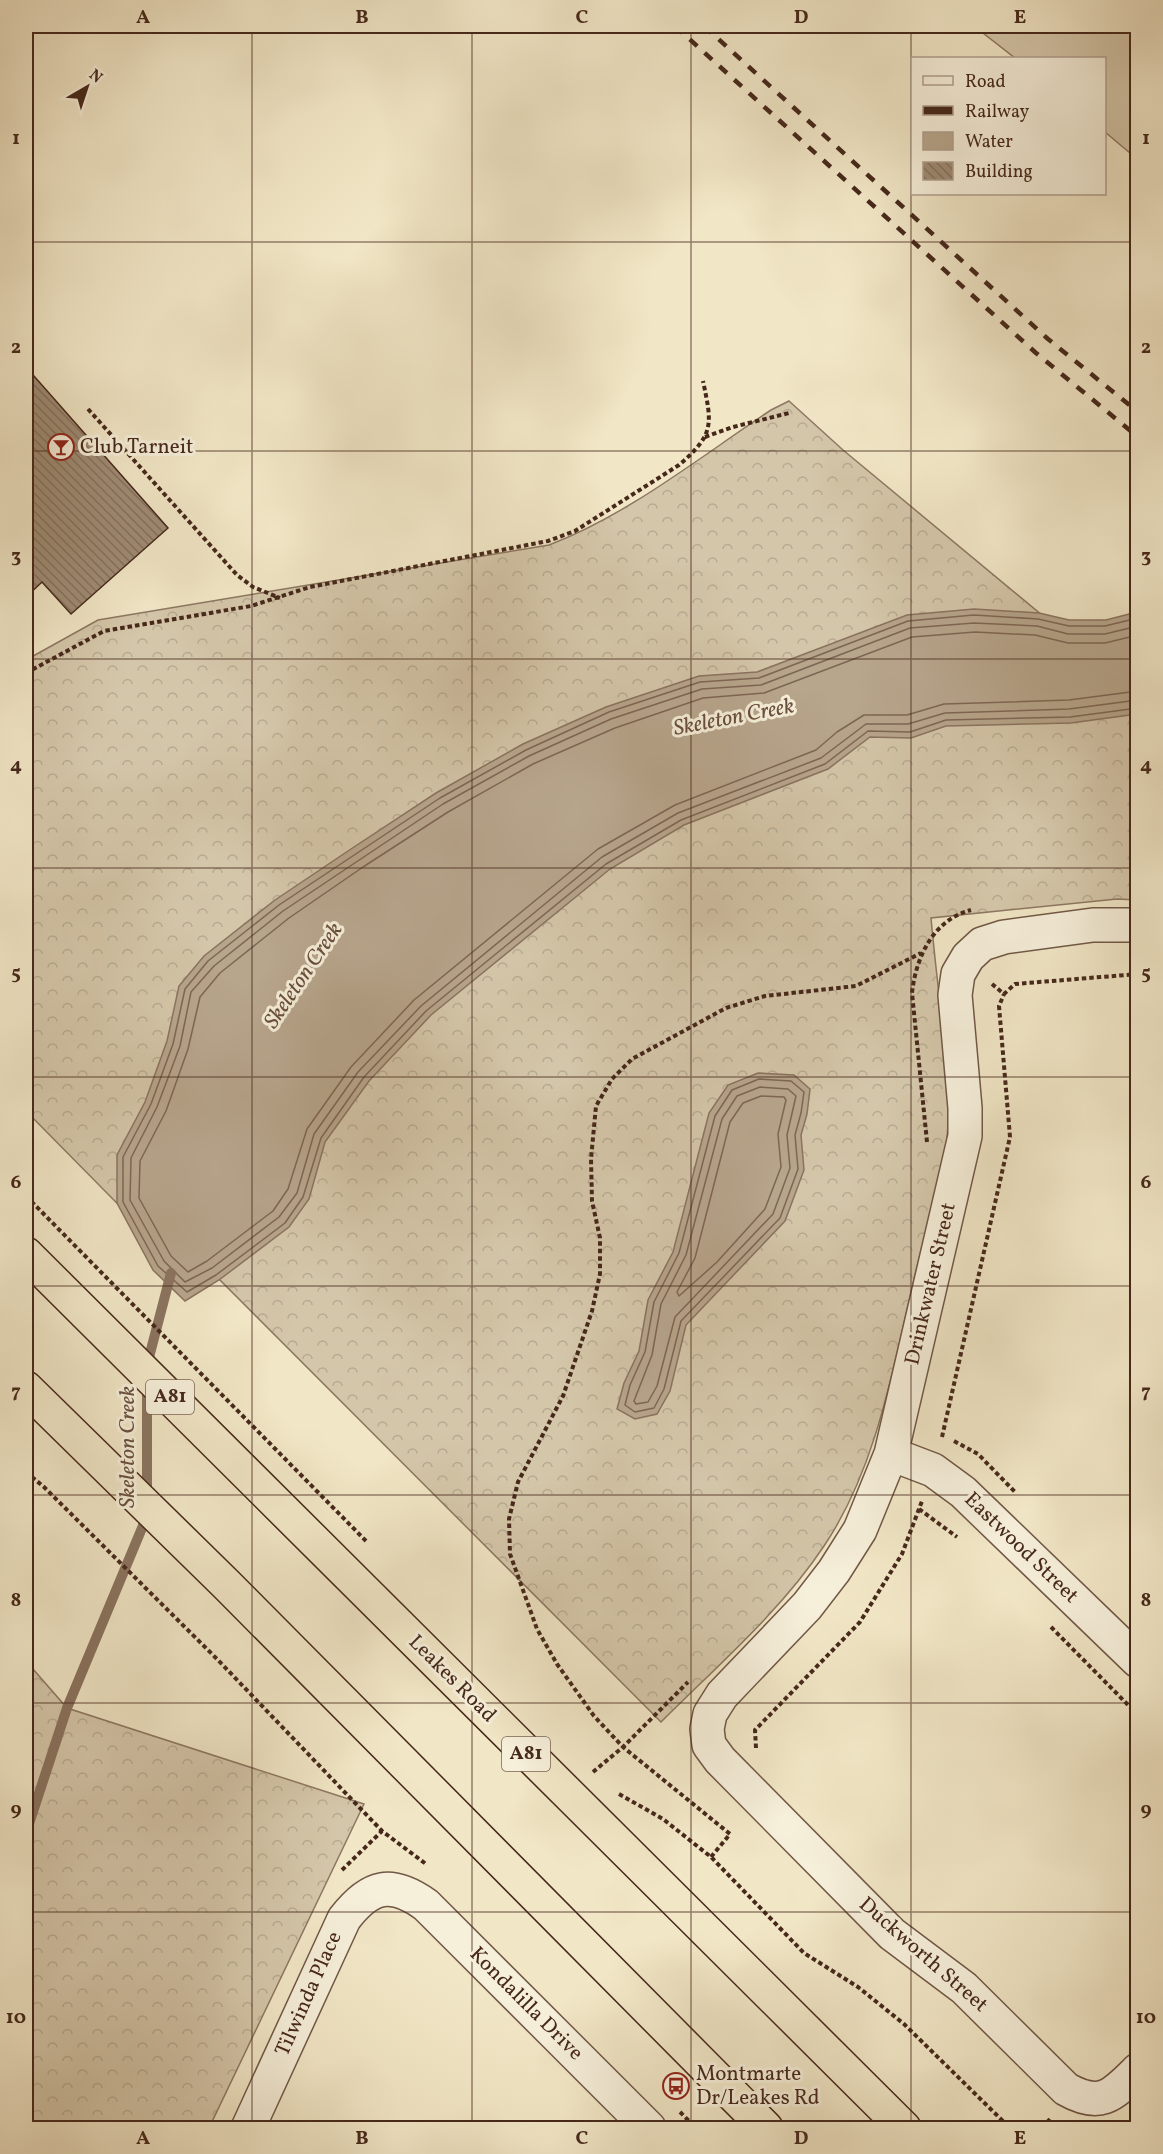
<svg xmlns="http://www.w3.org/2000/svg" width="1163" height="2154" viewBox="0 0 1163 2154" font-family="Vollkorn,serif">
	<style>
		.grass { fill: #d4c6a9; stroke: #8d7762; stroke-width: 1.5 }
		.forest { fill: url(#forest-crowns); stroke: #8d7762; stroke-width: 1.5 }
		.water { fill: #b7a58c; stroke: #8a735f; stroke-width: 1.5 }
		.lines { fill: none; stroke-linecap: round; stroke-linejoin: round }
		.shore { stroke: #7e6654; stroke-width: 1.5 }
		.stream { stroke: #8a735f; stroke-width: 10 }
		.building { fill: url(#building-back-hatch); stroke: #46281b; stroke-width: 1.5 }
		.minor-casing { stroke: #715846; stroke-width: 36 }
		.highway-casing { stroke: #46281b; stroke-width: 36 }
		.path { stroke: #46281b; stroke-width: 4; stroke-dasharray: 4.5 3; stroke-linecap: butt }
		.minor { stroke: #f6efda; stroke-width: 33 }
		.highway { stroke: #f1e6c6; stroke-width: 33 }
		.rail { stroke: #46281b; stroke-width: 4.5; stroke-dasharray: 10 10; stroke-linecap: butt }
		.grid { fill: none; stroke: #46281b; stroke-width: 1.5; stroke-opacity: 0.55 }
		.labels { text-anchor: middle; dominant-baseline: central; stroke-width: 6; stroke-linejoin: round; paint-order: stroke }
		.shield { fill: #f6efda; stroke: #7b6454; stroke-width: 1.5 }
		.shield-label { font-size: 20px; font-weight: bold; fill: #46281b }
		.poi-label { font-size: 21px; fill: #46281b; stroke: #f6efda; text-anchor: start }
		.street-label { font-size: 21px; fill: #46281b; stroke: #f6efda }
		.water-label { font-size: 22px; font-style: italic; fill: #684e3d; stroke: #f6efda }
		.neatline { fill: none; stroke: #46281b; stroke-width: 2 }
		.grid-label { font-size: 20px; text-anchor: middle; font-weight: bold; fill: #46281b }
	</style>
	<defs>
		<pattern id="forest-crowns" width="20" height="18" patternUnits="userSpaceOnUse" patternTransform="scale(1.5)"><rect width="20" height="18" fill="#d4c6a9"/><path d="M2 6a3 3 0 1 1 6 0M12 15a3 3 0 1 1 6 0" fill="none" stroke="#b7aa91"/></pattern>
		<pattern id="building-back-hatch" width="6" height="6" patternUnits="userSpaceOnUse" patternTransform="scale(1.5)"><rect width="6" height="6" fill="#9f8b74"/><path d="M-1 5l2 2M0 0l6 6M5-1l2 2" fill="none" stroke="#83725e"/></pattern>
	</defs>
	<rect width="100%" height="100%" fill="#f1e6c6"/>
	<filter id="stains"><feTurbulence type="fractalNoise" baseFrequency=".00333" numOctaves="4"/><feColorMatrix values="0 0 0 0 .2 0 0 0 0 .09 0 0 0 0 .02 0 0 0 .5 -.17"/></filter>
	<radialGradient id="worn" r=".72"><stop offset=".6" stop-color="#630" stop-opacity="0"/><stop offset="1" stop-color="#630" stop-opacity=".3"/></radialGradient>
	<path class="grass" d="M974,26h163v133l-32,-27 -1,-74h-89z"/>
	<path class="forest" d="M789,401l54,49 294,244v206l-20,-1 -186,19c6,68 17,136 17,204 -1,45 -18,93 -29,137 -24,96 -39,204 -95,287 -44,66 -107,120 -163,176l-471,-472 -20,7 -144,-146v-451l72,-40 451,-75c79,-30 151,-88 222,-135z
		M26,1661l41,47 297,96 -155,324h-183z"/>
	<path class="water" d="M974,609l65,4 30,7h37l31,-8v102l-66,9 -125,3 -35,12 -41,-1 -42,32 -144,56 -74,44 -179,146 -62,66 -44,61 -16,57 -20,28 -70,53 -34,21 -32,-31 -36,-67v-48l28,-53 22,-61 12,-55 25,-30 71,-56 76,-51 85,-56 87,-49 83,-37 93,-31 58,-4 150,-57z
		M758,1073l36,2 16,14 -3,25 -6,21 3,35 -19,51 -99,104 -16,66 -13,23 -22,5 -18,-10 7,-26 15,-32 9,-51 25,-48 36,-139 19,-28z"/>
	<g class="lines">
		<path class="shore" d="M1138,618l-33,8h-36l-31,-7 -64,-4 -66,6 -149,57 -59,4 -91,30 -83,38 -86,48 -161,107 -71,56 -23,28 -12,55 -22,60 -28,53v45l35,64 29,26 29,-17 69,-52 18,-26 18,-59 43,-61 62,-66 180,-147 75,-44 144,-56 43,-33 42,1 36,-12 124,-3 68,-9
			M1138,626l-33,8h-37l-31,-8 -63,-3 -64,5 -149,57 -59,4 -91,30 -82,37 -86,48 -160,107 -69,55 -23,26 -11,54 -23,61 -26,51 -1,42 34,61 21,21 27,-14 67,-51 18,-24 17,-59 44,-62 63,-66 181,-149 76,-44 143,-55 45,-34h42l37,-11 124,-4 69,-9
			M1138,635l-33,8h-37l-33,-8 -60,-3 -63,5 -148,56 -61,5 -88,30 -82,36 -85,48 -85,55 -74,51 -69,55 -20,24 -12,52 -22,62 -26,50 -1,37 32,58 17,16 19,-11 66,-50 15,-22 19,-60 44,-62 63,-67 184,-151 77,-44 141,-55 21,-18 27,-17h43l37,-11 125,-4 69,-9
			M759,1079l32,2 13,11 -3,21 -6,22 3,34 -18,49 -99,103 -17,68 -10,19 -19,4 -10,-7 5,-20 15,-33 9,-50 25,-49 36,-137 17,-26z
			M760,1087l28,2 8,7 -9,39 3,33 -17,46 -98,103 -18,69 -9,16 -12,2 -2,-3 18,-46 9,-51 25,-49 36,-136 15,-23z
			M761,1096l23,1 2,3 -8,34 3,33 -16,42 -48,53 -38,34 -2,-4 18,-34 35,-136 13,-19z"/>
		<path class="stream" d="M147,1365l24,-92
			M147,1384v113
			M26,1833l41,-125 80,-192"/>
	</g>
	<path class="building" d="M26,367l142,161 -97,86 -29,-32 -16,15z"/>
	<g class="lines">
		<defs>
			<path id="minor" d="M1138,925h-45l-89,12 -22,7 -14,13 -10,17 -3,21 10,113v28l-74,318 -31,76 -26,41 -27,35 -85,89 -12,19 -3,15 2,16 11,15 172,174 72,54 102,101c35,20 47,6 72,-19
				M891,1454l42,16 30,22 175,169
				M248,2128l96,-209c26,-34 47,-39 82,-14l223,223"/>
			<path id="highway" d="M26,1254l878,874
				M26,1388l201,197 539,543"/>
		</defs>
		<use href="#minor" class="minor-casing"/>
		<use href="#highway" class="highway-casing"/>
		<path class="path" d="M88,409l149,166 16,12 27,11
			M705,437l28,-10 56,-14
			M26,673l78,-42 147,-25 59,-19 238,-46 27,-10 104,-66c36,-31 33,-41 24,-84
			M992,984l12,10 11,-10 123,-10
			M927,1142l-15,-149c4,-36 21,-73 59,-83
			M26,1196l340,345
			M942,1437l68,-300 -11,-131 5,-12
			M954,1441l24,13 38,39
			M26,1472l18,15 173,172 165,172 44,33
			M919,1509l38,28
			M1051,1627l87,88
			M756,1748l-1,-18 105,-108 42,-68 20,-53
			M593,1772l30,-25 65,-65
			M619,1794l44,25 48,38 93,96 54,34 46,37 106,104
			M711,1857l19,-23 -107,-87 -29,-31 -37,-52 -20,-35 -27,-75 -1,-35 9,-37 45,-86 29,-85 8,-37v-36l-8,-37 -1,-42 5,-53 16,-27 20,-20 94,-51 39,-12 91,-10 65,-33
			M342,1870l40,-39
			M680,2112l16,16
			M1042,2128l8,-9"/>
		<use href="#minor" class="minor"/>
		<use href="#highway" class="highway"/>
		<path class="rail" d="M675,26l361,327 102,84
			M704,26l344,313 90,73"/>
	</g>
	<path class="grid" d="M252,26v2102M472,26v2102M691,26v2102M911,26v2102M26,242h1112M26,451h1112M26,659h1112M26,868h1112M26,1077h1112M26,1286h1112M26,1495h1112M26,1703h1112M26,1912h1112"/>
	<defs>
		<symbol id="bar-ring" viewBox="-11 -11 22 22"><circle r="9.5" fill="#f6efda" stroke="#8f2418" stroke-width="1.5"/><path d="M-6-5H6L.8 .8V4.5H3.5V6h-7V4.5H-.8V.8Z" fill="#8f2418"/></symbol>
		<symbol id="bus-ring" viewBox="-11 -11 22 22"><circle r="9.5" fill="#f6efda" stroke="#8f2418" stroke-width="1.5"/><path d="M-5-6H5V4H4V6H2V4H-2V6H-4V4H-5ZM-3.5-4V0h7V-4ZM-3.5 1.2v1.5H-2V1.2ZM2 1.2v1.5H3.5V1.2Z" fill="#8f2418"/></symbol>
	</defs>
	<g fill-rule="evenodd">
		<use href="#bar-ring" x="46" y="432" width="30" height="30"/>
		<use href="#bus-ring" x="661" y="2071" width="30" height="30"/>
	</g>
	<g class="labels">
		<g class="shield">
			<rect x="146" y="1380" width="48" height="34" rx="4.5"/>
			<rect x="502" y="1737" width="48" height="34" rx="4.5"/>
		</g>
		<g class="shield-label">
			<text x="170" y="1397">A81</text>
			<text x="526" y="1754">A81</text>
		</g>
		<g class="poi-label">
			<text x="80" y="447">Club Tarneit</text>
			<text x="696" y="2074">Montmarte<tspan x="696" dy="24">Dr/Leakes Rd</tspan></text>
		</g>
		<g class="street-label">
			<text transform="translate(931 1284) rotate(-77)">Drinkwater Street</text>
			<text transform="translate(1021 1548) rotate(44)">Eastwood Street</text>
			<text transform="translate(452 1679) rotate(45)">Leakes Road</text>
			<text transform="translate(923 1955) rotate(41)">Duckworth Street</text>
			<text transform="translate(309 1994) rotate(-66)">Tilwinda Place</text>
			<text transform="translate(526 2004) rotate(45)">Kondalilla Drive</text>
		</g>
		<g class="water-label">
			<text transform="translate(734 718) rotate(-11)">Skeleton Creek</text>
			<text transform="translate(304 976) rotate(-56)">Skeleton Creek</text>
			<text transform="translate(128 1447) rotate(-90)">Skeleton Creek</text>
		</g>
	</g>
	<rect width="1163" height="2154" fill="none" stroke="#f1e6c6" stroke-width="66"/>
	<rect x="911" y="57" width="195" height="138" fill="#f6efda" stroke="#b09f8e" stroke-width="1.5"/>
	<rect x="923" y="76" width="30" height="9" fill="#f6efda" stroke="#b09f8e" stroke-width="1.5"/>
	<text x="965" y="87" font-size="18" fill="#46281b">Road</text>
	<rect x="923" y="106" width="30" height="9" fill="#46281b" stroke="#b09f8e" stroke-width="1.5"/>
	<text x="965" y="117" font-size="18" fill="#46281b">Railway</text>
	<rect x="923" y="132" width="30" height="18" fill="#b7a58c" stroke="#b09f8e" stroke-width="1.5"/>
	<text x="965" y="147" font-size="18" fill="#46281b">Water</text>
	<rect x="923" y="162" width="30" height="18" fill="url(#building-back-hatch)" stroke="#b09f8e" stroke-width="1.5"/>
	<text x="965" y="177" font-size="18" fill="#46281b">Building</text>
	<g transform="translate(87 87) rotate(39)" stroke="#f6efda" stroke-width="4.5" paint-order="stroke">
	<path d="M0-4.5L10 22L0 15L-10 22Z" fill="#46281b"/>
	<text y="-9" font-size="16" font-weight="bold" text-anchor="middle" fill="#46281b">N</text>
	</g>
	<rect x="33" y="33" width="1097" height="2088" class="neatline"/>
	<g class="grid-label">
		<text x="143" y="23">A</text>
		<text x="362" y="23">B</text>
		<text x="582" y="23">C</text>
		<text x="801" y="23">D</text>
		<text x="1020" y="23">E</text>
		<text x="16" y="144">1</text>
		<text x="1146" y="144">1</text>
		<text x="16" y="353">2</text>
		<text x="1146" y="353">2</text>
		<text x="16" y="562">3</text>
		<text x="1146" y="562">3</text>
		<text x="16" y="771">4</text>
		<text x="1146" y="771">4</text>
		<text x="16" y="979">5</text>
		<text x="1146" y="979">5</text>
		<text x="16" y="1188">6</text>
		<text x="1146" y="1188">6</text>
		<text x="16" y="1397">7</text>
		<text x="1146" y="1397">7</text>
		<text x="16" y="1606">8</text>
		<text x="1146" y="1606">8</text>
		<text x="16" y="1815">9</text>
		<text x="1146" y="1815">9</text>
		<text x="16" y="2023">10</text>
		<text x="1146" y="2023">10</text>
		<text x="143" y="2144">A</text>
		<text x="362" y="2144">B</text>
		<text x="582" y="2144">C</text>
		<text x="801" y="2144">D</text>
		<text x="1020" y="2144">E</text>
	</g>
	<rect width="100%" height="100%" filter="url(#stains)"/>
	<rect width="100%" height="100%" fill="url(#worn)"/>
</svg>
